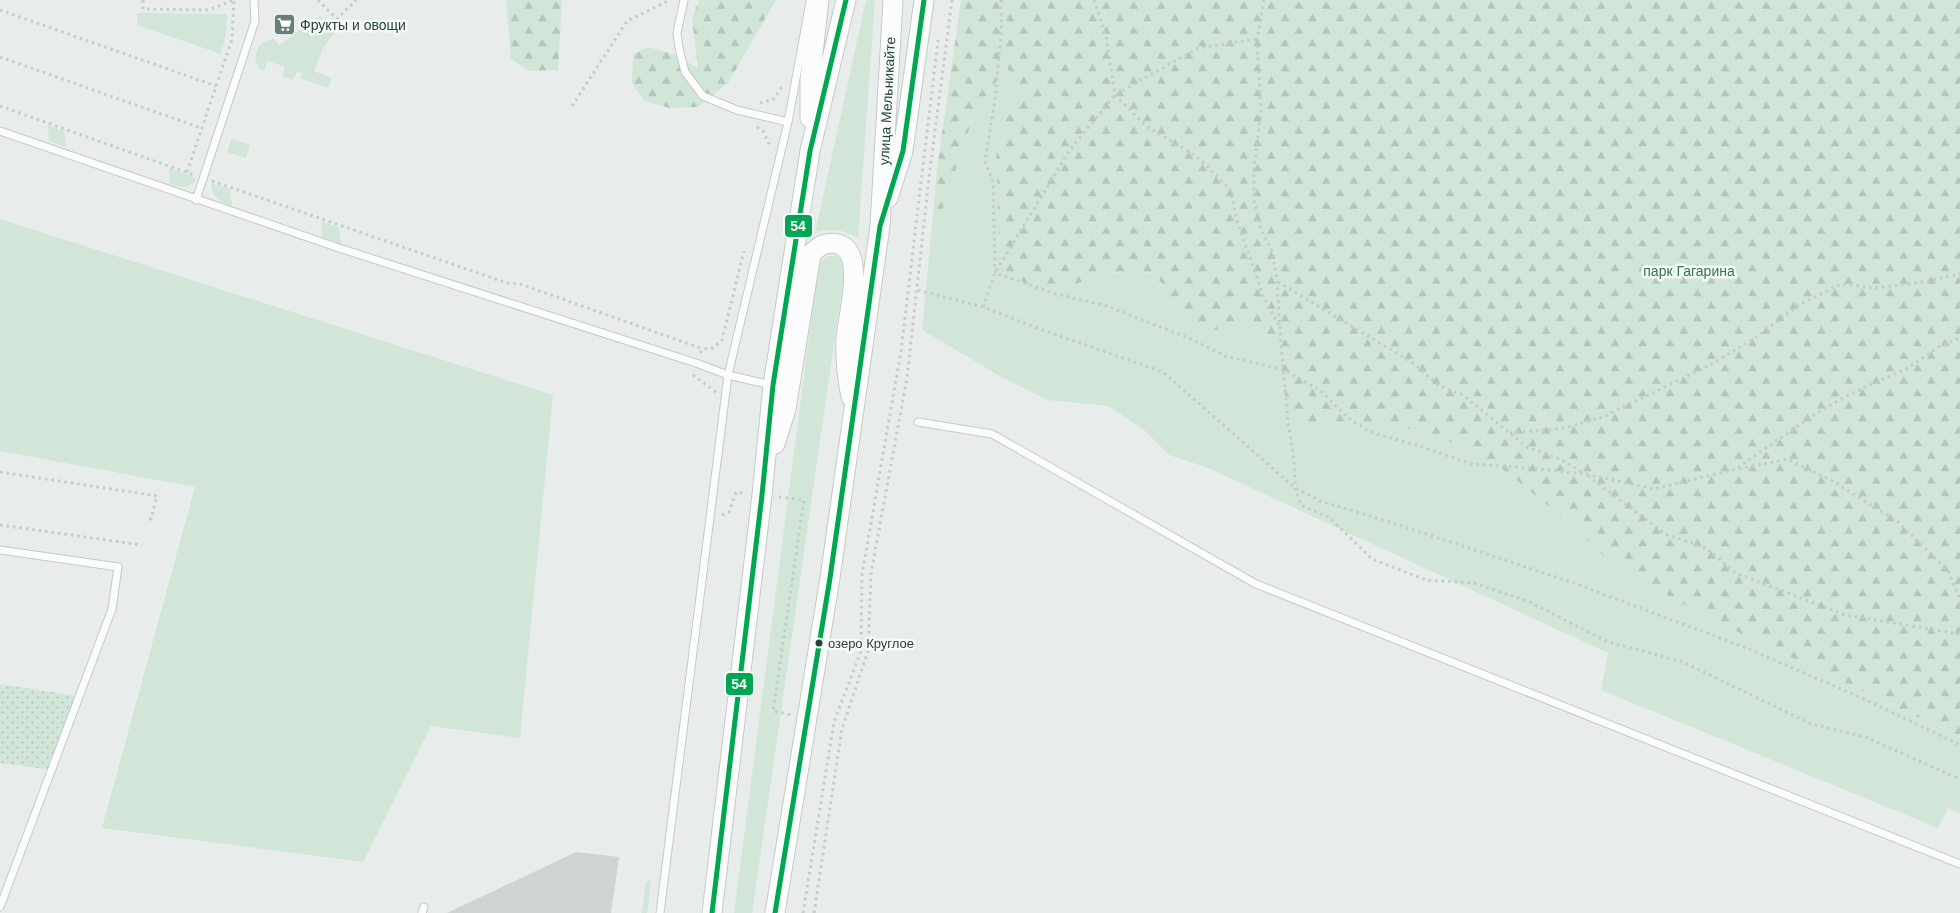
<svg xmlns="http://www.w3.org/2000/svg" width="1960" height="913" viewBox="0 0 1960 913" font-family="Arial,sans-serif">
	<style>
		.grass { fill: #d1e6d8 }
		.forest { fill: url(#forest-firs) }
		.park { fill: url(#park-dots) }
		.building { fill: #cfd4d2 }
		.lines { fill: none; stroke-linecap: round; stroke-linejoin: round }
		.service-casing { stroke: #c5cac8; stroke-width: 9 }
		.secondary-casing { stroke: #c3cbc8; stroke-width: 21 }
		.path { stroke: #c3ccca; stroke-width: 3; stroke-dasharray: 2.5 4; stroke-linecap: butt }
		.service { stroke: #fcfcfc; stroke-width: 7 }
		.secondary { stroke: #fcfcfc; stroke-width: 19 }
		.bus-1-casing { stroke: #f7fbf9; stroke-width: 9 }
		.bus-1 { stroke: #00a651; stroke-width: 5 }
		.bus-dot { fill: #24423a; stroke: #f7fbf9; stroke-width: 2 }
		.labels { text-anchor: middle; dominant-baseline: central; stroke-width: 5; stroke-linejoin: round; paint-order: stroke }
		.bus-label { font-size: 13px; fill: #24423a; stroke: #f7fbf9; text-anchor: start }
		.poi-label { font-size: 14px; fill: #24423a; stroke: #f7fbf9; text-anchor: start }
		.street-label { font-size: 14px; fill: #24423a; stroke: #f7fbf9 }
		.park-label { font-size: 14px; fill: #2d7a4b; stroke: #f7fbf9 }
		.line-badge { stroke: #f7fbf9; stroke-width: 2 }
		.badge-label { font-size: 14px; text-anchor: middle; font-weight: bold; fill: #fff }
	</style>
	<defs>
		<pattern id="forest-firs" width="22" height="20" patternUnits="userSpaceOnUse" patternTransform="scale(1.25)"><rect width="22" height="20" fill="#d1e6d8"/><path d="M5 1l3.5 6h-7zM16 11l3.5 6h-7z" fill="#b3c6ba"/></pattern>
		<pattern id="park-dots" width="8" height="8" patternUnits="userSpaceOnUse" patternTransform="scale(1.25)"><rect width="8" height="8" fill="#d1e6d8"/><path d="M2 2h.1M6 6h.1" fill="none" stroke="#b3c6ba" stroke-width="1.8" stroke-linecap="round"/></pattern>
	</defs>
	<rect width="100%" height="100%" fill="#e8edeb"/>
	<path class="grass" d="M866,0h9l-17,238c-15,-8 -26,-11 -43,-5z
		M137,13l90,1 -1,21 -5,19 -84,-29z
		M320,16l15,16 -12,16 -9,23 18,7 -4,10 -28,-10 2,-5 -5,-2 -4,9 -11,-3 3,-10 -17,-6 -4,10 -6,-3 -3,-11 4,-12 14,-7 6,7z
		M1005,66l13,20 -22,57 69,144c26,-8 80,-30 101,-2 5,8 7,21 11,30l30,16 37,-5 22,9 14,34 7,38 11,15h88l62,18 52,27 66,53 44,42 90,52 260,123v77l-12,-6 -10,20 -337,-138 7,-37 -400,-185 -39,-13 -26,-26 -35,-23 -61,-6 -47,-24 -78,-46 8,-83 43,-130z
		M48,125l16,6 2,16 -17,-6z
		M232,138l18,7 -4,13 -19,-6z
		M169,168l27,10c-6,12 -14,9 -26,6z
		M211,183l19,6 2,17c-12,-5 -21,-8 -21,-23z
		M0,219l553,176 -33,343 -89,-12 -68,136 -261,-34 93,-341 -195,-36z
		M321,221l18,7 2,16 -19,-7z
		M828,256h8l6,5 3,7 -93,645h-18l84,-645 3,-7z
		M651,880l-4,33h-5l4,-31z"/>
	<path class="forest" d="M506,0h56l-4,70 -30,1 -17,-12z
		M699,0h77l-48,83 -30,24 -28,1 -26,-7 -12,-18 1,-29 15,-7 25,7 25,14 -6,-50z
		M961,0h999v737l-260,-123 -90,-52 -44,-42 -66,-53 -52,-27 -62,-18h-88l-11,-15 -7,-38 -14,-34 -22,-9 -37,5 -30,-16 -12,-30 -17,-13h-32l-51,15 -32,1 -33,-20 -4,-125 22,-57 -12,-20 -33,51 -43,130 7,-79z"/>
	<path class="park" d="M0,684l77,12 -27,74 -50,-7z"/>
	<path class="building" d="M576,852l43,5 -8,56h-164z"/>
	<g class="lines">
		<defs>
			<path id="service" d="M684,0l-7,33 2,15 6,24 18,24 34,14 51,12
				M0,131l339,117 357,115 32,12 43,10
				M196,200l59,-179 -1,-21
				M918,422l74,12 264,150 704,280
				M0,550l118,17 -6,42 -112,298
				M422,913l2,-6
				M660,913l68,-538 60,-253 22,-120"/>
			<path id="secondary" d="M810,118v-38l9,-80
				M888,198l15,-47 21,-151
				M775,444l11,-35 25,-155c8,-8 15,-13 27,-10 29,8 9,73 8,96 -1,19 1,37 5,57
				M712,913l50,-418 11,-110 37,-234 36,-151
				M775,913l55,-335 50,-352 13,-226"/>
		</defs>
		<use href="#service" class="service-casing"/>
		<use href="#secondary" class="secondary-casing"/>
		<path class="path" d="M143,0v9l66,1 25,-10
			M318,0l19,19 19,-19
			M1001,0v36l-6,64 -10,61 8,21 2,91 61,21 51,12 84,33 34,17 59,14 37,21 26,26 23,15 52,15 50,17 56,4 57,6 69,15 82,-20 76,-53 34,-20 62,-28 32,-22 20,-8
			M1094,0l12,36 9,59 31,31 49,29 35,34 7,32 27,77 15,27
			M1264,0l-7,39 4,73 -7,54v34l7,30 11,21 5,30 4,64 7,77 6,38 1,28 6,17 29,13 42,41 54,21 48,3 56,19 76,39 77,21 128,62 54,13 95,42
			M0,10l216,76
			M0,57l201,71
			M760,103l14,-4 9,-14
			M0,106l194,69
			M572,106l55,-85 43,-21
			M757,127l6,4 7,15
			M187,172l45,-133 2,-39
			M212,181l295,102 13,1 183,65
			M1278,282l132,79 30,25 23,9 64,52 33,12 22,13
			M918,290l65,17 62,24 118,41 132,116 25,13 70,21 181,60 173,65 120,52 96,46
			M983,307l12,-34 74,-122 46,-56 83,-47 59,-9
			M700,353l3,-4 10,-1 9,-8 22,-89
			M693,375l23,17
			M1510,433l54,-5 39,-11 107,-52 45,-27 44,-33 42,-21 33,4 42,-5 44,-9
			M1739,469l48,-10 48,23 63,40 50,49 12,28
			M0,472l157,24 -6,23 -4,-1
			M1588,476l77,58 41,14 30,25 109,42 115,19
			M779,497l25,3 -31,211 19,4
			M722,515l7,-3 7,-20 9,1
			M0,525l142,20
			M803,913l31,-191 27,-71 1,-76 39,-224 37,-311
			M814,913l28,-184 26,-78 3,-78 36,-195 22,-201 23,-177"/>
		<use href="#service" class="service"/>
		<use href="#secondary" class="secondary"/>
		<defs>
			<path id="bus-1" d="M712,913l50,-418 11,-110 37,-234 36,-151
				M775,913l55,-335 50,-352 23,-75 21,-151"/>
		</defs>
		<use href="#bus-1" class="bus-1-casing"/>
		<use href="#bus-1" class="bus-1"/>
	</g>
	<defs>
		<symbol id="supermarket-square" viewBox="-11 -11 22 22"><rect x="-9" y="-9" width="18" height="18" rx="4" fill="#697e78" stroke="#f7fbf9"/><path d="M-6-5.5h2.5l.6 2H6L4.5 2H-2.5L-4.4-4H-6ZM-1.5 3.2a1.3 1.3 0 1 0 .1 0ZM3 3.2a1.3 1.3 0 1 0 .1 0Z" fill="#fff"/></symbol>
	</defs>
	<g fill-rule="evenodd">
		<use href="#supermarket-square" x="272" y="12" width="25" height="25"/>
	</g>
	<circle class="bus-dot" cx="819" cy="643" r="4.5"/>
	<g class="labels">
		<g class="bus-label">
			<text x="828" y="643">озеро Круглое</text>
		</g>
		<g class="poi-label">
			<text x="300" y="25">Фрукты и овощи</text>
		</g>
		<g class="street-label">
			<text transform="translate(887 101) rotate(-87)">улица Мельникайте</text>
		</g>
		<g class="park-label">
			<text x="1689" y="271">парк Гагарина</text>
		</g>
	</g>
	<g class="line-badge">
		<rect x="784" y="214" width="29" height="24" rx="5" fill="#00a651"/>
		<rect x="725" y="672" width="29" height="24" rx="5" fill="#00a651"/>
	</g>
	<g class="badge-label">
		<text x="798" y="231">54</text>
		<text x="739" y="689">54</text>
	</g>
</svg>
